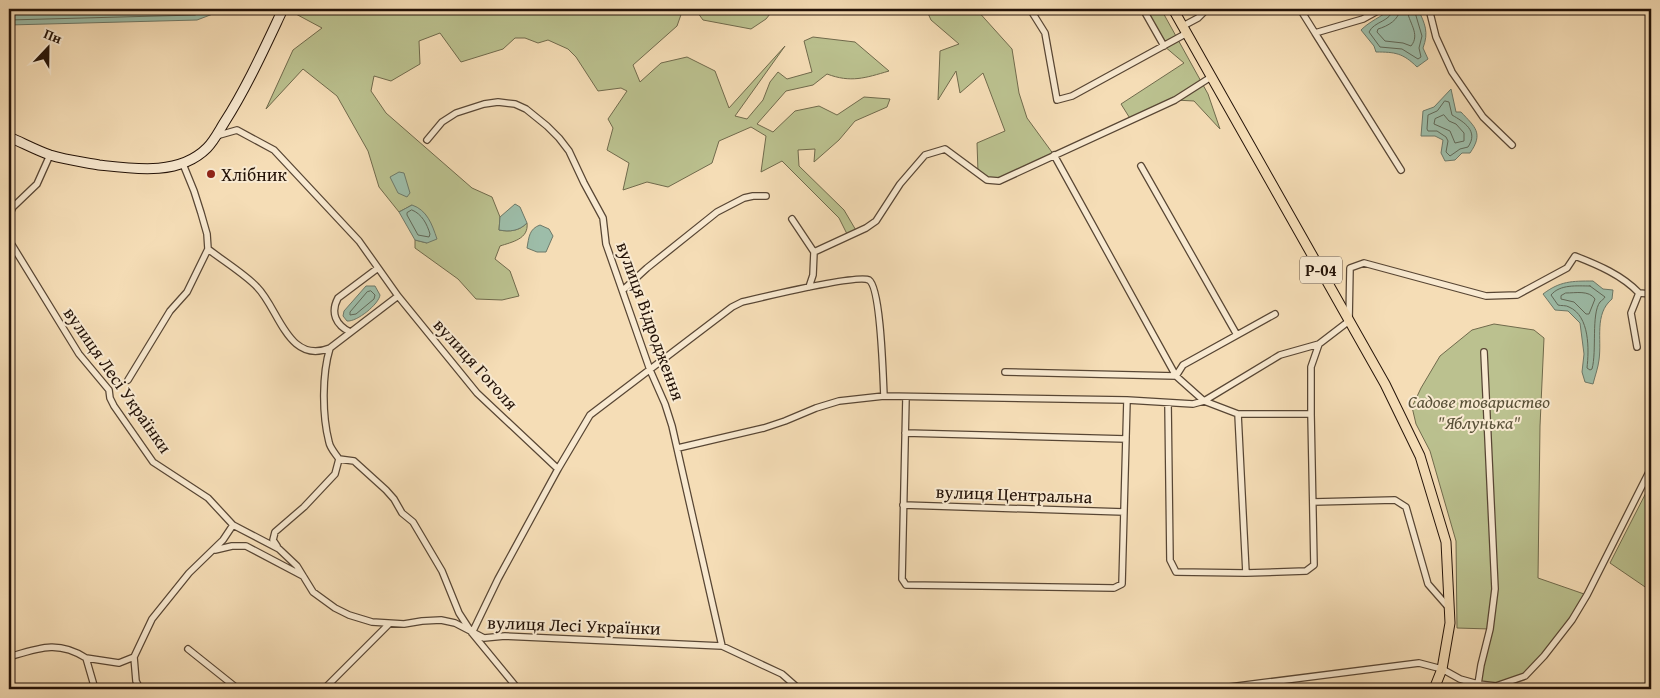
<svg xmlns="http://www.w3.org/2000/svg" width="1660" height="698" viewBox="0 0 1660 698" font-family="'Gentium Book Plus',serif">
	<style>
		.green { fill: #bbc18f; stroke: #706a4c }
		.water { fill: #9dbda9; stroke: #6d7969 }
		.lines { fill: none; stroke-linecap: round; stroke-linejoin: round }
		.shore { stroke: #606858; stroke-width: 1 }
		.street-casing { stroke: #584634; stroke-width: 8 }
		.secondary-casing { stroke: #241308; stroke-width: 11 }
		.primary-casing { stroke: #241308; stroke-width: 11 }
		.street { stroke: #f8e9d0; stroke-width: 5.5 }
		.secondary { stroke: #f8e9d0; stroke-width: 9 }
		.primary { stroke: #f5ddb6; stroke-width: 9 }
		.poi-dot { fill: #8f2418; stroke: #f8e9d0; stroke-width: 2 }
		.labels { text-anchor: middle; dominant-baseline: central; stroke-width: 4; stroke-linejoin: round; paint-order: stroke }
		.shield { fill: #f8e9d0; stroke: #645344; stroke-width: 1 }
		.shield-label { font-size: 16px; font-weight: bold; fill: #241308 }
		.poi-label { font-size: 18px; fill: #241308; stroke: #f8e9d0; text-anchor: start }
		.street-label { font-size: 18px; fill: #241308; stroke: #f8e9d0 }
		.park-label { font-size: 18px; font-style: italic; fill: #595037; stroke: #f8e9d0 }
	</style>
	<rect width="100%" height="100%" fill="#f5ddb6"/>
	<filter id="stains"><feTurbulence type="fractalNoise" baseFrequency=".004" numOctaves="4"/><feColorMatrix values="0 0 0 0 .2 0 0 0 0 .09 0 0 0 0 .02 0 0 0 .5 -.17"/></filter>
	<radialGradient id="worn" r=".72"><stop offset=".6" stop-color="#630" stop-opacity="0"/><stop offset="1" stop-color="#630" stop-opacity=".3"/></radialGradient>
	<path class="green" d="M296,9h387l-6,17 -44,39 7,17 21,-19 26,-6 28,14 14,37 56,-62 -50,70 12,3 16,-19 7,-18 8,-10 9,7 25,-7 -8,-31 9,-4 42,5 34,29c-24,7 -38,12 -62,3l-14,11 -27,6 -29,33 16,8 22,-21 24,-5 18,9 27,-18 26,2 -3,8 -32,14 -16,19 -25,22 1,-13 -17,1 1,16 45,44 13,22 -9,4 -9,-18 -57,-57 -21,11 5,-36 -15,-9 -32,14 -7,22 -44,24 -21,-5 -24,8 6,-27 -22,-13 6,-22 -5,-9 19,-28 -6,-3 -23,3 -22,-34 -8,-8 -20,-9 -10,3 -13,-5h-10l-12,11 -42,13 -21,-29 -21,8 1,23 -29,17 -17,-5 -3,15 15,22 86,75 20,9 8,20 -1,13c11,2 20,1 28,-7 2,16 -15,19 -27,23l-5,13 15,12 9,25 -17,4 -26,-1 -18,-20 -43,-31v-8l12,3 -15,-38 -13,7 -20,-25 -11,-36 -31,-55 -34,-27 -37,40 27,-59 29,-22 -28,-15z
		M695,9h79l-8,10 -15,10 -48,-9z
		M926,9h50l36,40 7,44 8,25 27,37 -55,26 -12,-1 -9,-8 -1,-29 28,-12 -22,-58 -23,20 -4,-22 -18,29 2,-49 19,-7 -28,-24z
		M1143,9h18l47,85 12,35 -26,-28 -19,-1 -44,20 -10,-16 63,-41 -20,-17z
		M1494,324l40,6 10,8 -4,88 -2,152 49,17c-14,22 -52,78 -74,88 -10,5 -24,2 -35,1l12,-55 -33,-1 -1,-87 -26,-90 -14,-27 -4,-17 9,-19 19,-32 32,-26z
		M1651,483v108l-41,-28z"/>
	<path class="water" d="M9,9h217l-29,11 -188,5z
		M1391,9h27c7,15 11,23 5,39l5,11 -11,8c-14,-14 -22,-15 -41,-15l-2,-6 -13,-16c9,-9 20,-13 30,-21z
		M1451,89l5,23h5c14,15 23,21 9,41h-8l-7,7 -10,1 -4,-8 2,-13 -8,-4h-14l2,-25 11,-4z
		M399,172l5,1 6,20 -3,4 -9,-4 -8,-16z
		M515,204l5,3 7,16c-8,8 -17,9 -28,7l1,-13z
		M412,205c15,5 20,19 25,34l-10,4 -12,-3 -16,-28z
		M540,225l9,4 4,7 -7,16h-9l-10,-4c2,-11 2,-19 13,-23z
		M1593,281l10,8 10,1 -1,9c-18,15 -10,40 -13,61 -1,8 -4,16 -6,24l-8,-2 -3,-10 2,-18 -4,-31 -12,-12 -13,-1 -12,-16c17,-13 29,-13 50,-13z
		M366,286h9l5,9c-1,9 -23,27 -33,26l-4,-5 1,-5z"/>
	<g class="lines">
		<path class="shore" d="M1393,9c-2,13 -19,12 -24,23l11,15 22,2 16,10 3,-2 -2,-9 3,-12 -8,-27
			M1400,9c-1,11 -12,17 -22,20l-1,3 8,9 18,2 8,3c10,-12 -3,-24 -4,-37
			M9,13l173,-4
			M9,20l186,-5 17,-6
			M1445,101l4,1 3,13c12,7 27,16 16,32l-8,2 -10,7 -4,-4 2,-11 -2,-4 -9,-6h-9l-1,-2 1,-14 9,-4z
			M1444,115l5,6 7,3 8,9v8l-9,2 -5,-12 -16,-7 1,-5z
			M412,210c10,4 15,14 18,24l-1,3 -11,-2 -11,-20v-2z
			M1590,286l15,11c-1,2 -3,3 -5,5 -9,12 -3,49 -8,67l-2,1 -3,-2c2,-18 3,-52 -18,-61 -3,-2 -8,-1 -11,-2l-7,-10c9,-11 26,-9 39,-9z
			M371,291l4,4 -1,4 -18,15 -6,1v-3l17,-20z
			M1566,293c10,0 23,-3 29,6l-6,15h-3l-12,-12 -13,-3v-3z"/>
		<defs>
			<path id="street" d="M1030,9l15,24 12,67 15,-4 115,-63
				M1143,9l21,37
				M1300,9l15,24 48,-14 18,-10
				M1429,9l7,28 16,35 31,45 29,28
				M1183,26l15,-8 7,-7v-2
				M1315,33l86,137
				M216,136l21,-6 37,20 85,91 39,55 79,97 81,76
				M427,140l15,-18 14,-9 28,-9 14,-2 17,2 11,5 21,17 12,12 10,13 15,32 19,35 3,26 44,126 15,34 7,22 50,220
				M1054,155l122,221 28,25 34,13h73v-47l8,-23
				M1141,166l96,169
				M9,216l4,-9 24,-23 13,-29
				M792,219l22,33 -1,23 -4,12
				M9,240l70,114 30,36 1,8 4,8 39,56 55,36 25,27 46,24 18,17 16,26 22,16 14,7 23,7 32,2 18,-3 19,-1 14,3 29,15 21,-2 217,10 60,28 17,15
				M208,249c14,11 38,26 49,38 22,22 31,78 73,61 -8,26 -8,67 -1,94 1,6 6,11 10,17l-4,15 -31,33 -29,25 -2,8 4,6
				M814,252l52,-24 10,-7 24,-37 25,-29 20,-6 42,31 12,1 176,-81 36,-23
				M623,290l24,-22 70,-56 27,-14 9,-2h13
				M350,332c-14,-7 -20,-19 -12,-34l40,-30
				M1637,347l-6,-34 8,-20
				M330,348l68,-52
				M1005,372l171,4 7,-11 92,-51
				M128,380l42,-69 17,-19 21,-43 -1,-15 -6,-21 -7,-22 -11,-27
				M906,397l-4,182 4,6 208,3 8,-4 5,-184
				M1168,403l2,157 6,12 70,1
				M1238,414l8,159 60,-2 8,-6 -3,-151
				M905,433l221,6
				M678,448l86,-20 21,-7 31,-13 23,-7 45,-5 243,4 66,4 11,-3 76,-46 39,-11 30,-23 1,-53 14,-5 122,33 31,-1 50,-27 8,-12c23,9 47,19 64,37l12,1
				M339,459l15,2 32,29 8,9 8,14 11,9 29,49 17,42 13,20 46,56
				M1313,502l82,-2 11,7 22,77 21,24
				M903,505l221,7
				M215,550l17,-4h14l57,30
				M472,633l26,-54 60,-110 32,-54 142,-108 10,-5c17,-4 116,-28 127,-22 12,8 14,98 15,116
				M188,649l50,40
				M9,657c30,-9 49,-17 77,1l9,31
				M134,657l2,24 4,8
				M86,658l33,5 15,-6 18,-38 37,-46 34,-33 10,-15
				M1478,684l3,-19 9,-36 5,-40 -11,-237
				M324,689l65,-65
				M1214,689l205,-26 23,6 18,10 18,5 18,2 29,-10 19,-20 28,-36 15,-25 64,-127"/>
			<path id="secondary" d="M9,137c14,6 27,13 41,18 16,5 33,7 49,10 35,4 80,11 108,-17 7,-7 12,-17 17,-25 23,-36 41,-76 59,-114"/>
			<path id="primary" d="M1173,9l212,375 35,72 26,86 4,81 -8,46 -8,20"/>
		</defs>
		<use href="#street" class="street-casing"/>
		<use href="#secondary" class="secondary-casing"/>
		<use href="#primary" class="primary-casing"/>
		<use href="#street" class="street"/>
		<use href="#secondary" class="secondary"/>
		<use href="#primary" class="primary"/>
	</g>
	<circle class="poi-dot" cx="211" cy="174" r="5"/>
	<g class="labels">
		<rect class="shield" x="1300" y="256.5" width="42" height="27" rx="4"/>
		<g class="shield-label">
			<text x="1321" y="270">Р-04</text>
		</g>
		<g class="poi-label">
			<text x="221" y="174">Хлібник</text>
		</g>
		<g class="street-label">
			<text transform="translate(651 321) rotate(70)">вулиця Відродження</text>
			<text transform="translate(476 364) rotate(48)">вулиця Гоголя</text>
			<text transform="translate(118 380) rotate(55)">вулиця Лесі Українки</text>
			<text transform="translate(1014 494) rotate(2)">вулиця Центральна</text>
			<text transform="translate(574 625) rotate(2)">вулиця Лесі Українки</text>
		</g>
		<g class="park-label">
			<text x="1479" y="401">Садове товариство<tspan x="1479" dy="21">"Яблунька"</tspan></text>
		</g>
	</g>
	<rect width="1660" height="698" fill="none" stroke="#f5ddb6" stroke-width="30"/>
	<rect x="10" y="10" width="1640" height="678" fill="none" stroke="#241308" stroke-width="2.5"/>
	<rect x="15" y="15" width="1630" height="668" fill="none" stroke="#241308"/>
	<g transform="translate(48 48) rotate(22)" stroke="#f8e9d0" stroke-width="4" paint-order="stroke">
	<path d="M0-4L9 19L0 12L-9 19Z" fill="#241308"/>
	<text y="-8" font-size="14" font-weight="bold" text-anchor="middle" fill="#241308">Пн</text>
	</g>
	<rect width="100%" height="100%" filter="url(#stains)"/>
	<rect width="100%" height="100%" fill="url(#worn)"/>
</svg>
